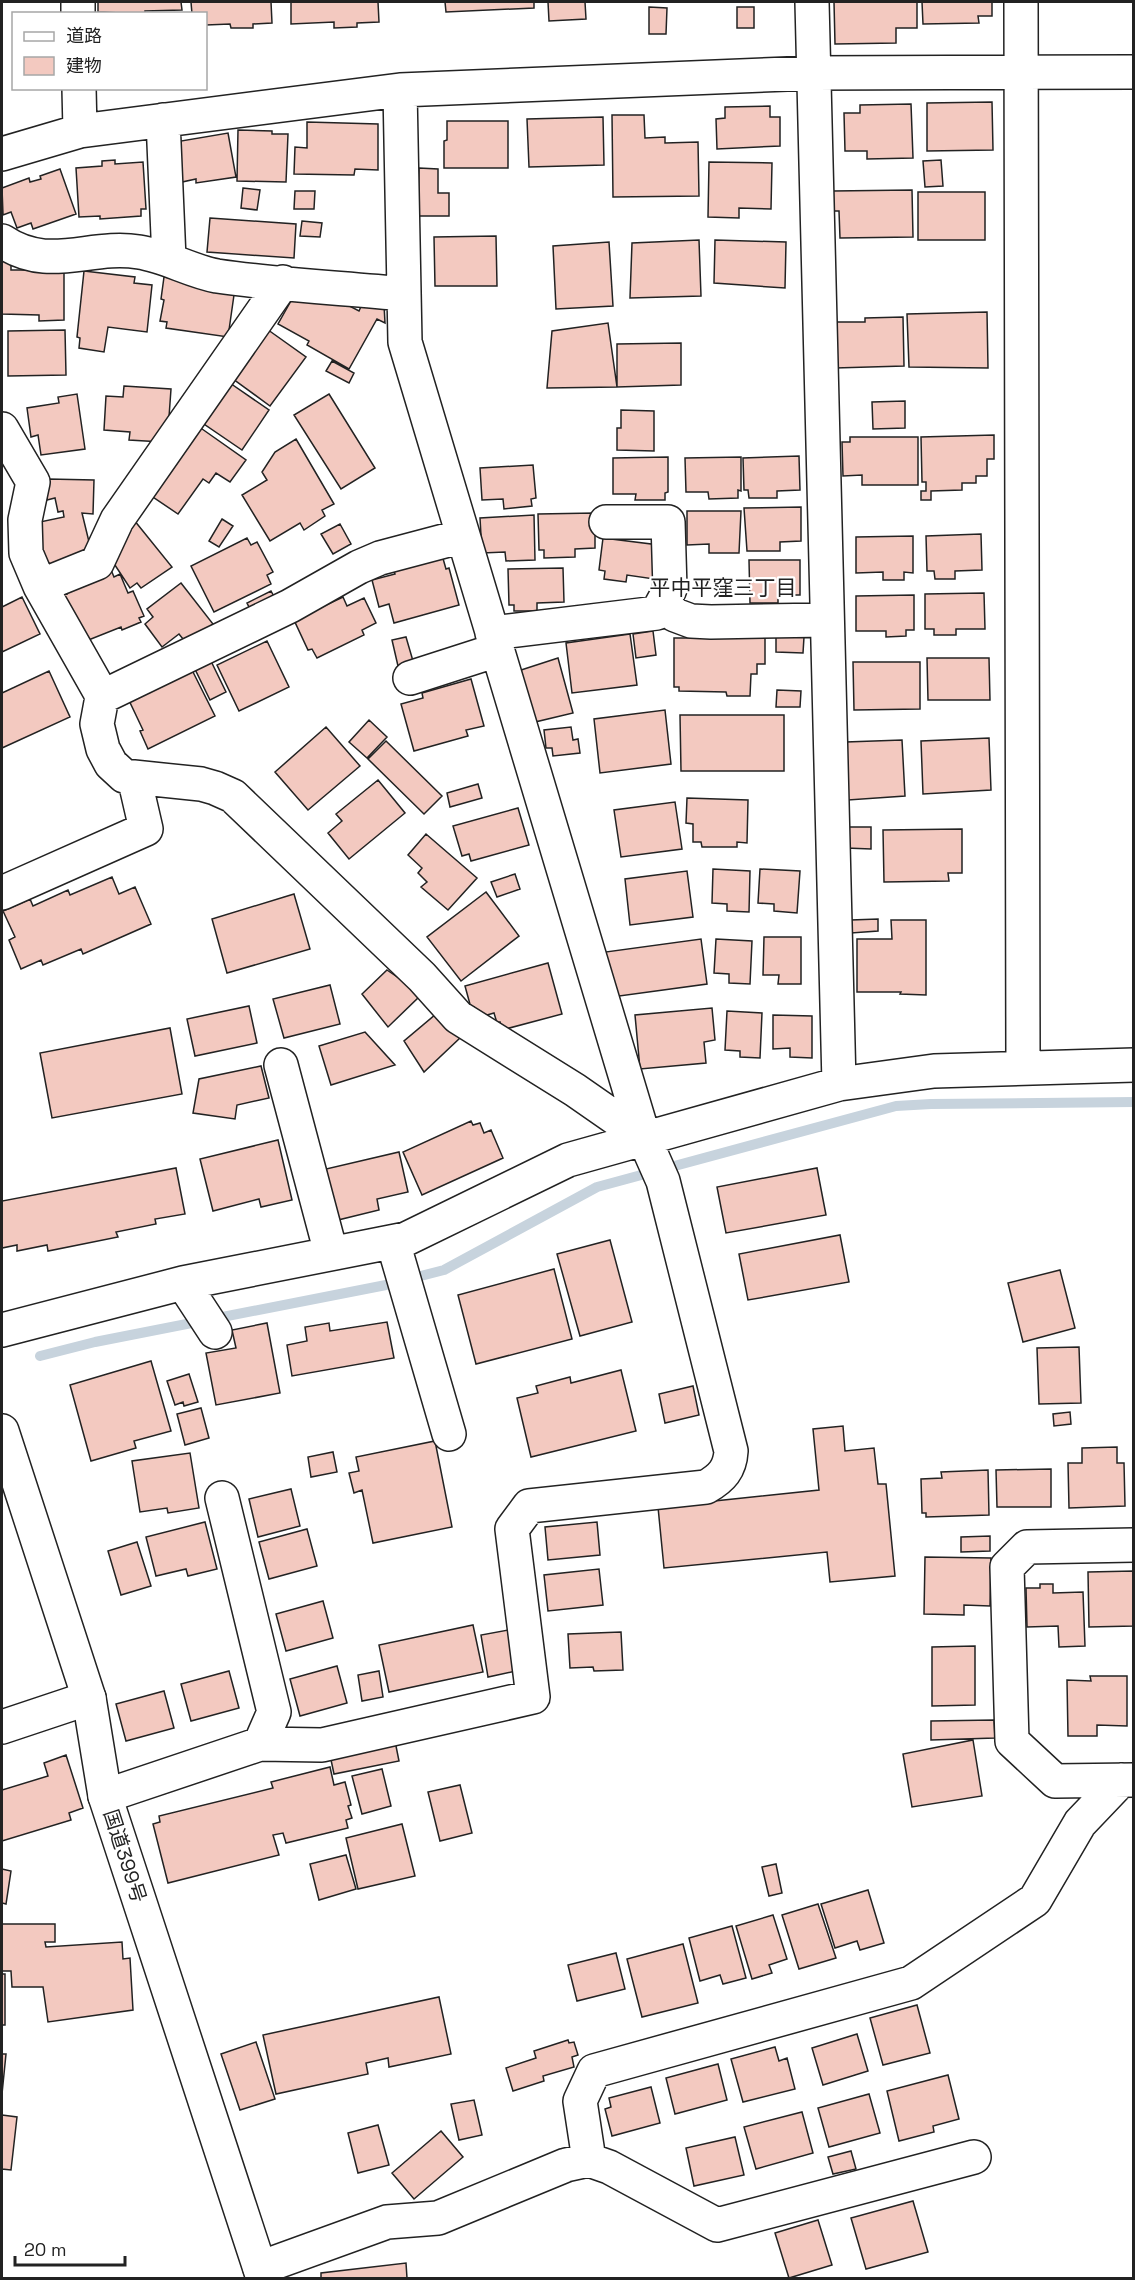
<svg xmlns="http://www.w3.org/2000/svg" width="1135" height="2280" viewBox="0 0 1135 2280" font-family="'Space Grotesk','Noto Sans JP',sans-serif">
	<style>
		.lines { fill: none; stroke-linecap: round; stroke-linejoin: round }
		.stream { stroke: #c7d3dd; stroke-width: 10 }
		.building { fill: #f3c9c0; stroke: #222; stroke-width: 1.5 }
		.street-casing { stroke: #222; stroke-width: 36 }
		.highway-casing { stroke: #222; stroke-width: 36 }
		.street { stroke: #fff; stroke-width: 33 }
		.highway { stroke: #fff; stroke-width: 33 }
		.labels { text-anchor: middle; dominant-baseline: central; stroke-width: 4.5; stroke-linejoin: round; paint-order: stroke }
		.street-label { font-size: 20px; fill: #222; stroke: #fff }
		.neighbourhood-label { font-size: 21px; fill: #222; stroke: #fff }
	</style>
	<rect width="100%" height="100%" fill="#fff"/>
	<g class="lines">
		<path class="stream" d="M40,1356l55,-14 291,-57 58,-15 153,-83 299,-81 35,-2 203,-2"/>
	</g>
	<path class="building" d="M98,2h83l1,8 -37,1v3l-47,-2z
		M191,2h80l1,21 -19,1v4h-22l-1,-4 -24,1v-11h-14z
		M291,2h87l1,20 -22,1v4l-23,1v-6l-43,2z
		M445,2h89v6l-88,4z
		M548,2h37l1,17 -37,2z
		M834,2h83v26h-21v15l-61,1z
		M922,2h70v14h-14l1,7 -56,1z
		M649,7l18,1 -1,26h-17z
		M737,7h17v21h-17z
		M992,102l1,48 -66,1v-48z
		M911,104l2,54 -46,1v-8h-22l-1,-38h16v-8z
		M770,106v11h10v29l-63,3 -1,-30 9,-1v-11z
		M612,115h32l1,23 20,-1v6l33,-1 1,54 -86,1z
		M603,117l1,48 -75,2 -2,-48z
		M447,121h61v47h-64v-27l3,-1z
		M307,122l71,2v46l-23,-1 -1,6 -60,-1 1,-27 12,1z
		M238,130l34,1v3h16l-2,48 -49,-1z
		M228,133l8,44 -40,6v-4l-14,3 -7,-40z
		M115,160v4l28,-2 3,47h-5v7l-41,3v-3l-21,1 -3,-49 26,-2v-5z
		M941,160l2,26 -18,1 -2,-26z
		M709,162l63,1 -1,46 -32,-1v10l-31,-1z
		M419,168l19,1v24h11v23h-31z
		M60,169l16,45 -43,15 -2,-6 -14,5 -6,-16 -8,3 -1,-27 27,-10 1,4 11,-3 -1,-3z
		M243,188l17,2 -3,20 -16,-2z
		M912,190l1,47 -73,1 -1,-27h-6v-20z
		M295,191h20l-1,18h-20z
		M918,192h67v48h-67z
		M210,218l86,6 -2,34 -87,-6z
		M302,221l20,2 -2,14 -20,-1z
		M496,236l1,50h-62l-1,-49z
		M699,240l2,56 -71,2 2,-55z
		M715,240l71,2 -1,46 -71,-5z
		M609,242l4,64 -57,3 -3,-63z
		M2,260h9v10h53v50l-25,1v-6l-37,-1z
		M84,271l51,6 -1,6 18,2 -5,47 -39,-5 -4,25 -25,-4 1,-10 -3,-1z
		M164,277l71,11 -7,49 -62,-9 1,-6 -7,-1 4,-21 -3,-1z
		M296,292l42,8 21,11 4,-9 21,3 1,18 -8,-4 -28,50 -42,-24 2,-4 -31,-17z
		M987,312l1,56 -79,-1 -2,-53z
		M903,317l1,49 -69,2 -1,-46h31v-4z
		M608,323l9,64 -70,1 5,-57z
		M264,327l42,30 -36,49 -41,-30z
		M65,330l1,45 -58,1v-45z
		M681,343v42l-64,2v-43z
		M332,361l22,12 -5,10 -23,-12z
		M227,381l42,29 -27,40 -41,-28z
		M124,386l47,3 -3,42 -6,11 -33,-2 1,-8 -26,-2 2,-34 17,1z
		M77,394l8,55 -44,6 -3,-20 -7,2 -4,-29 32,-5 -1,-6z
		M329,394l46,74 -34,21 -47,-74z
		M905,401v27l-32,1 -1,-27z
		M621,410l33,1v40l-37,-1v-22h4z
		M195,424l51,36 -16,22 -14,-9 -7,10 -6,-4 -25,35 -31,-21z
		M994,435v24h-7v17h-11v7h-14v7l-31,1v9h-10v-9h5v-9h-4l-1,-45z
		M850,437h68v48h-56v-10l-19,1 -1,-34h8z
		M296,439l38,65 -12,6 3,6 -21,14 -4,-7 -30,18 -28,-46 25,-15 -5,-8 13,-20z
		M799,456l1,34 -23,1v7h-28l-1,-8h-4l-1,-32z
		M668,457v35l-3,1v7h-30l1,-6h-23v-36z
		M741,457v34l-3,-1v8l-29,1 -1,-7h-22l-1,-34z
		M533,465l3,33 -5,1 1,7 -28,3 -1,-10 -21,1 -2,-32z
		M48,479l46,1 -1,34 -11,-1 9,37 -46,16 -10,-43 29,-6 -1,-6 -5,1 -3,-14 -8,2z
		M801,507v34l-21,1v9h-33l-3,-43z
		M687,511h54l-2,42h-30v-9l-22,1z
		M595,513v35l-20,1v8l-31,1v-8h-5l-1,-36z
		M534,515l1,45 -29,1 -1,-9 -23,1 -2,-35z
		M222,519l11,7 -14,21 -10,-6z
		M134,520l38,47 -31,21 -4,-5 -7,5 -23,-35z
		M340,524l11,20 -18,10 -12,-20z
		M981,534l1,36 -27,1v8h-20l-1,-8h-7l-1,-35z
		M913,536v37l-9,-1v8h-21v-8l-27,1v-36z
		M247,538l4,7 6,-3 16,30 -6,3 4,9 -57,28 -23,-46z
		M603,538l56,7 -5,34 -27,-4 -1,7 -22,-3 1,-8 -6,-1z
		M442,555l4,14 3,-1 10,37 -65,18 -5,-19 -10,3 -7,-27 23,-6 -2,-6z
		M749,560h51v35h-22v8h-28z
		M109,565l5,12 6,-3 8,19 5,-2 11,25 -5,2 2,4 -19,8 -1,-3 -40,16 -20,-47 6,-2 -5,-9z
		M563,568l1,34 -27,1v8h-23v-6h-5l-1,-36z
		M181,583l32,41 -26,20 -8,-10 -17,13 -17,-23 8,-7 -6,-8z
		M271,591l6,11 -24,13 -6,-12z
		M984,593l1,36h-29v6h-22v-6h-9v-35z
		M914,595v35h-8v6l-20,1v-6h-30v-35z
		M22,597l18,37 -38,18v-45z
		M343,597l4,9 17,-8 12,25 -14,7 2,5 -47,23 -5,-9 -4,1 -14,-30z
		M653,631l3,24 -20,3 -3,-24z
		M630,634l7,51 -65,8 -6,-50z
		M776,636l28,1 -1,16 -27,-1z
		M406,637l7,24 -15,5 -6,-26z
		M674,638h91v26h-8v10h-6l-1,22h-23l-1,-4 -47,-1v-4h-5z
		M267,641l22,46 -50,24 -22,-46z
		M208,655l18,37 -16,8 -18,-37z
		M558,658l15,55 -38,9 -17,-51z
		M927,658h62l1,42h-62z
		M853,662h67v47l-66,1z
		M189,664l26,52 -67,33 -8,-18 3,-1 -17,-36z
		M49,671l21,46 -68,31v-55z
		M471,679l13,47 -18,4 2,6 -54,15 -13,-47 22,-6 -1,-5z
		M777,690l24,1 -1,16h-24z
		M665,710l6,54 -71,9 -6,-54z
		M680,715h104v56h-103z
		M369,720l18,17 -20,21 -18,-16z
		M326,727l34,39 -52,44 -33,-38z
		M571,727l2,13 5,-1 2,14 -27,3 -1,-8h-6l-2,-18z
		M989,738l2,52 -68,4 -2,-53z
		M902,740l3,56 -57,4 -2,-58z
		M386,741l56,55 -18,18 -56,-55z
		M378,780l27,33 -56,46 -21,-26 14,-12 -6,-7z
		M478,784l4,14 -32,9 -3,-14z
		M687,798l61,2 -1,43 -10,-1v5h-35l-1,-5h-8v-18l-7,-1z
		M675,802l7,47 -61,8 -7,-47z
		M518,808l11,37 -58,16 -2,-7 -7,2 -9,-30z
		M846,827h25v22l-25,-1z
		M962,829v44h-14l1,8 -65,1 -1,-52z
		M426,834l51,44 -29,32 -27,-23 6,-5 -9,-9 4,-5 -14,-13z
		M713,869l37,2 -1,41 -22,-1v-7l-15,-1z
		M760,869l40,2 -3,42 -23,-2v-7l-16,-1z
		M687,871l6,46 -63,8 -5,-46z
		M515,874l5,15 -23,8 -6,-15z
		M112,877l7,17 16,-7 16,37 -68,30 -2,-5 -38,16 -2,-5 -20,9 -12,-29 6,-3 -12,-26 27,-12 3,7 35,-16 2,5z
		M486,892l33,44 -58,45 -34,-44z
		M294,894l16,55 -83,24 -15,-54z
		M878,919v12l-27,2v-13z
		M891,920h35v75l-26,-1 1,-2h-44v-53h35z
		M764,937h37v47h-23l1,-9h-16z
		M701,939l6,45 -95,13 -14,-44z
		M716,939l36,2 -2,43 -21,-1v-9l-15,-1z
		M548,963l14,51 -60,16 -2,-8 -3,1 -3,-10 -17,5 -3,-11 -3,1 -6,-22z
		M387,970l35,24 -34,33 -26,-33z
		M330,985l10,39 -56,14 -11,-39z
		M249,1006l8,37 -62,13 -8,-37z
		M712,1008l3,32 -11,2 2,21 -66,6 -5,-54z
		M727,1011l35,2 -2,45 -20,-1v-6l-15,-1z
		M436,1014l25,23 -37,35 -20,-31z
		M773,1015l39,1v42l-22,-1v-9l-17,1z
		M170,1028l12,66 -130,24 -12,-65z
		M365,1032l30,33 -64,20 -12,-39z
		M261,1066l8,32 -32,7 -2,14 -42,-6 6,-34z
		M471,1121l2,4 7,-2 4,10 7,-3 12,28 -81,37 -19,-43z
		M278,1140l14,60 -31,7 -2,-8 -46,12 -13,-52z
		M399,1152l9,40 -31,7 2,11 -41,10 -12,-51z
		M176,1168l9,46 -30,5 1,5 -40,8 2,5 -70,14 -1,-6 -30,6v-6l-15,3v-47z
		M817,1168l9,47 -100,18 -9,-46z
		M840,1235l9,47 -101,18 -9,-46z
		M610,1240l22,82 -52,14 -23,-82z
		M554,1269l18,70 -96,25 -18,-69z
		M1060,1270l15,58 -52,14 -15,-59z
		M387,1322l7,36 -102,18 -5,-31 20,-4 -2,-14 24,-4 1,8z
		M267,1323l13,70 -64,12 -10,-52 30,-5 -4,-18z
		M1079,1347l2,56 -42,1 -2,-56z
		M151,1361l20,70 -37,10 2,7 -45,13 -21,-76z
		M621,1370l15,61 -105,26 -14,-59 21,-5 -2,-7 34,-9 1,6z
		M189,1374l9,28 -14,4 -1,-4 -8,3 -8,-24z
		M693,1386l6,29 -34,8 -6,-29z
		M201,1408l8,30 -24,7 -8,-31z
		M1070,1412l1,12 -17,2 -1,-12z
		M843,1426l2,25 29,-3 4,36h8l9,92 -65,6 -3,-30 -163,16 -6,-61 161,-17 -6,-61z
		M435,1441l17,86 -79,16 -11,-53 -8,3 -5,-20 10,-2 -3,-14z
		M1117,1447v16h7l1,43 -56,2 -1,-45h14v-15z
		M333,1452l4,20 -26,5 -3,-20z
		M190,1453l9,55 -31,5 -1,-5 -27,4 -8,-51z
		M1051,1469v38h-54l-1,-37z
		M988,1470l1,45 -63,2v-4h-4l-1,-34 21,-1 -1,-6z
		M291,1489l9,37 -42,11 -9,-38z
		M205,1522l12,47 -29,7 -2,-7 -30,7 -10,-39z
		M597,1522l3,33 -52,5 -3,-33z
		M307,1529l10,37 -48,13 -10,-37z
		M990,1536v15l-29,1v-15z
		M137,1542l14,44 -30,9 -13,-44z
		M925,1557l66,1 -1,48 -26,-1v10l-40,-1z
		M599,1569l4,36 -55,6 -4,-36z
		M1134,1571v55l-45,1 -1,-55z
		M1040,1584h13v9l30,-1 2,54 -26,1 -1,-21 -31,1 -1,-39h14z
		M323,1601l10,37 -47,13 -10,-37z
		M473,1625l10,47 -94,20 -10,-47z
		M508,1630l8,41 -28,6 -7,-42z
		M621,1632l2,38 -29,1 -1,-4 -23,1 -2,-34z
		M975,1646v59l-43,1v-59z
		M337,1666l10,37 -47,13 -10,-37z
		M229,1671l10,37 -48,13 -10,-37z
		M379,1671l4,26 -21,4 -4,-26z
		M1090,1676h37v50l-30,-1v11h-29l-1,-56 24,1z
		M164,1691l10,37 -48,13 -10,-37z
		M994,1720l1,18 -64,2v-19z
		M973,1740l9,56 -70,11 -9,-53z
		M395,1741l4,20 -65,13 -4,-19z
		M66,1755l17,53 -14,5 2,7 -69,21v-51l46,-14 -4,-13z
		M330,1767l4,18 11,-3 6,23 -3,1 4,12 -6,2 2,8 -62,15 -3,-10 -10,2 6,20 -111,28 -15,-59 7,-2 -1,-6 114,-28 -2,-6z
		M382,1769l9,37 -29,8 -10,-38z
		M460,1785l12,48 -32,8 -12,-49z
		M402,1824l13,52 -57,13 -12,-51z
		M346,1855l10,34 -37,11 -9,-36z
		M776,1864l6,29 -13,3 -7,-29z
		M2,1869l9,2 -5,33 -4,-1z
		M868,1890l16,53 -24,7 -3,-9 -22,7 -14,-44z
		M818,1904l18,54 -37,11 -17,-54z
		M773,1915l14,44 -18,6 3,8 -20,6 -16,-53z
		M2,1924h53v18h-10l1,5 76,-5 1,17 7,-1 3,52 -85,12 -5,-35h-31l-1,-16h-9z
		M732,1926l14,52 -23,6 -3,-9 -20,6 -11,-43z
		M683,1944l15,59 -56,14 -15,-58z
		M616,1953l9,36 -48,12 -9,-36z
		M2,1974h3v51h-3z
		M439,1997l12,57 -62,13 -1,-9 -22,5 2,11 -92,20 -13,-59z
		M917,2005l13,48 -47,12 -13,-47z
		M857,2034l11,37 -45,14 -11,-37z
		M568,2040l1,3 5,-1 4,13 -6,2 2,10 -31,9 1,5 -31,10 -7,-23 30,-10 -2,-7z
		M256,2042l19,57 -35,11 -19,-56z
		M775,2047l4,14 8,-3 8,31 -52,13 -12,-43z
		M2,2054h4l-4,40z
		M718,2064l9,36 -52,14 -9,-36z
		M948,2075l11,44 -26,7 1,6 -35,9 -12,-50z
		M651,2087l9,36 -48,13 -7,-27 6,-2 -2,-9z
		M869,2094l11,39 -51,14 -11,-39z
		M474,2100l8,35 -23,5 -8,-36z
		M802,2112l11,41 -57,16 -12,-42z
		M2,2115l15,2 -6,53 -9,-1z
		M378,2125l11,40 -31,8 -10,-40z
		M441,2131l22,26 -49,42 -22,-26z
		M735,2137l9,38 -50,11 -8,-38z
		M851,2151l5,18 -23,5 -5,-17z
		M913,2201l15,51 -62,17 -15,-51z
		M818,2220l14,45 -43,13 -14,-45z
		M406,2263l1,15h-86v-5z"/>
	<g class="lines">
		<defs>
			<path id="street" d="M78,2v12
				M812,2l27,1082
				M1021,2l2,1065
				M79,88l1,43
				M163,120l6,139
				M2,154l78,-23 320,-41 413,-17 321,-1
				M2,241c47,32 87,3 137,11 27,4 51,19 78,24 61,9 125,12 186,18
				M2,429l31,53 -8,38 1,33 14,33 59,104 3,7 -5,27 6,25 8,15 13,12 77,8 14,4 18,8 189,181 36,40 117,73 69,48
				M40,586l57,-23 20,-43 166,-238
				M664,604l11,11 16,6 20,1 116,-2
				M492,633l165,-20 13,-24 -2,-67h-62
				M410,678l87,-28
				M102,697l188,-91 69,-39 21,-9 83,-22
				M2,893l144,-64 -12,-52
				M281,1065l50,188
				M393,1242l56,192
				M183,1283l32,49
				M2,1330l181,-47 223,-44 162,-79 271,-76 95,-13 200,-6
				M1134,1545l-107,2 -20,20 5,174 43,40 79,-1
				M2,1727l87,-29
				M260,1744l62,1 211,-48 -21,-168 17,-23 177,-19c16,-9 24,-18 25,-36l-68,-270 -19,-43 -239,-796 -5,-252
				M105,1796l155,-52 14,-32 -52,-214
				M589,2160l-9,-59 14,-30 317,-88 124,-83 45,-77 41,-43
				M260,2268l127,-46 51,-4 128,-53 23,-5 20,7 108,58 257,-68"/>
			<path id="highway" d="M2,1431l87,267 16,98 158,482"/>
		</defs>
		<use href="#street" class="street-casing"/>
		<use href="#highway" class="highway-casing"/>
		<use href="#street" class="street"/>
		<use href="#highway" class="highway"/>
	</g>
	<g class="labels">
		<g class="street-label">
			<text transform="translate(125 1856) rotate(72)">国道399号</text>
		</g>
		<g class="neighbourhood-label">
			<text x="723" y="587">平中平窪三丁目</text>
		</g>
	</g>
	<rect width="1135" height="2280" fill="none" stroke="#222222" stroke-width="6"/>
	<rect x="12" y="12" width="195" height="78" fill="#ffffff" stroke="#a7a7a7" stroke-width="1.5"/>
	<rect x="24" y="32" width="30" height="9" fill="#ffffff" stroke="#a7a7a7" stroke-width="1.5"/>
	<text x="66" y="42" font-size="18" fill="#222222">道路</text>
	<rect x="24" y="57" width="30" height="18" fill="#f3c9c0" stroke="#a7a7a7" stroke-width="1.5"/>
	<text x="66" y="72" font-size="18" fill="#222222">建物</text>
	<path d="M15 2256v9h110v-9" fill="none" stroke="#222222" stroke-width="3"/>
	<text x="24" y="2256" font-size="18" fill="#222222" stroke="#ffffff" stroke-width="4.5" paint-order="stroke">20 m</text>
</svg>
